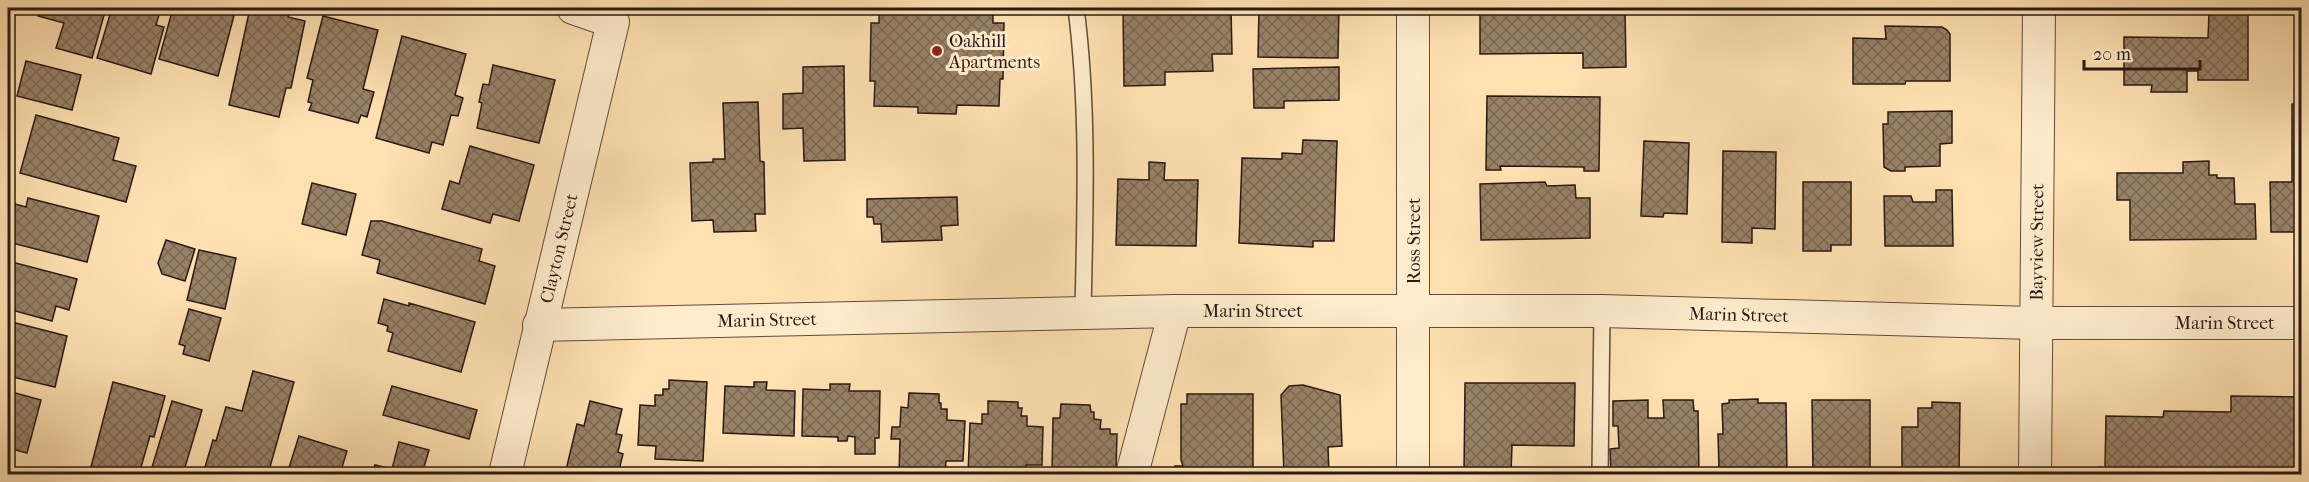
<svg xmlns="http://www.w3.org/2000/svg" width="2309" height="482" viewBox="0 0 2309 482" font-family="'IM FELL French Canon',serif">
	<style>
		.building { fill: url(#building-cross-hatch); stroke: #291a15; stroke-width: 1.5 }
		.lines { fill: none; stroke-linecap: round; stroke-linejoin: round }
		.lane-casing { stroke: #5e4c3c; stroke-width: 18 }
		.street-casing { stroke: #5e4c3c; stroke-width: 34 }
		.lane { stroke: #ffeccc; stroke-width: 15 }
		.street { stroke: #ffeccc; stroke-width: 32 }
		.poi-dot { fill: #8f2418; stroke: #ffeccc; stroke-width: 2 }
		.labels { text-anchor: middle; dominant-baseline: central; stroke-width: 6; stroke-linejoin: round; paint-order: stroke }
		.poi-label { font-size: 18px; fill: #291a15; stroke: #ffeccc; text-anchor: start }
		.street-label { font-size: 18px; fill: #291a15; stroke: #ffeccc }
	</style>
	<defs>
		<pattern id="building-cross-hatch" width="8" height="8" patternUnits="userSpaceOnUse" patternTransform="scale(1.5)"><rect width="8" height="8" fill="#988166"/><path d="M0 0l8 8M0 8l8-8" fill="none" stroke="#7c6953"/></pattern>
	</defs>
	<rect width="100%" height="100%" fill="#ffe1b1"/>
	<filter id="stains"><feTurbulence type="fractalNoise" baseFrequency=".00333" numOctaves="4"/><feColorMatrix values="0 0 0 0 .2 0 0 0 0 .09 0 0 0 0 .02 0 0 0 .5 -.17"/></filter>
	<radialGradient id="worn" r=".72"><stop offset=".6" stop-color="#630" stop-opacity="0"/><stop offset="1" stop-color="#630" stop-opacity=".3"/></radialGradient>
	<path class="building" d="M40,8h66l-14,50 -36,-10 8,-25 -26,-7z
		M112,8h49l-5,17 8,2 -13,47 -54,-16z
		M173,8h63l-18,68 -59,-17z
		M250,8l22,4v-4l17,4 -1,5 17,4 -14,67h-5l-7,29 -50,-12z
		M879,8h114v15h11l-1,56h-3l-1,27 -42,-1 -1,9 -38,-1v-6l-44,-1 1,-25h-5l1,-58h8z
		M1123,8h108l1,46h-20l1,17 -48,1v13l-41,1z
		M1259,8h80l-1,50 -80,-1z
		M1480,8h145l1,59 -43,1v-15l-103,1z
		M2209,13h39v67h-50v-9h-11v21h-36l1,-7h-28v-48l84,1z
		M323,16l55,14 -15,59 11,3 -7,25 -6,-2 -3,8 -49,-13 3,-7 -4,-1 5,-22 -6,-2z
		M1885,26l57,1 5,3 3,4v47h-44l-1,3h-52v-46l33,1z
		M402,36l64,18 -11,41 8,3 -5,18 -7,-1 -8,30 -11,-3 -3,11 -53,-15z
		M26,61l55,14 -9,35 -55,-14z
		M493,65l62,15 -16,63 -62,-15 5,-25 -3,-1 4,-18 6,1z
		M844,66l1,94 -41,1 -1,-33 -20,1v-35l20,-1v-26z
		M1339,67v33l-55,1v7h-30l-1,-39z
		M1487,96l113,1 -1,74h-15v-4l-84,-1 1,4h-15z
		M758,102l2,59 4,1 1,52h-10l1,17 -42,1 -1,-12 -21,1 -2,-58 23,-1v-3h12l-2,-56z
		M2292,104h10v128h-31l-1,-50h22z
		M1952,111v32l-12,1v22l-35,1v4h-14l-7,-4 -1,-43h5v-12z
		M36,115l83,23 -6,22 23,6 -10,36 -106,-29z
		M1303,140l34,1 -3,100h-21v6l-74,-4 3,-85 40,1v-6l20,1z
		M1644,141l45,2 -2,71 -23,-1 -1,4 -22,-1z
		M470,146l64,19 -15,56 -26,-7 -3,9 -48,-14 8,-28 9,3z
		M1723,151l53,1 -1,77 -23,-1v15l-30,-1z
		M2209,161v14h8v3h17l1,26h20l1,35 -126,1v-40h-13v-27h66v-11z
		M1149,162l16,1 -1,17h34l-2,66 -80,-1 2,-66 31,1z
		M1545,182l2,4 28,-1 1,13h14v40l-109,2 -1,-56z
		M1803,182h48v63h-20v6h-28z
		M312,183l44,11 -10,41 -44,-11z
		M1936,190h16l1,56h-68l-1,-50h27l2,6h23z
		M957,197l1,28 -17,1 1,14 -60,2 -1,-18h-7l-1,-7h-6v-18z
		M28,198l71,18 -12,46 -79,-20 7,-38 11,3z
		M371,221h11l100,28 -3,12 16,5 -10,38 -108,-31 3,-13 -18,-5z
		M166,240l29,9 -10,32 -23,-7 -4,-11z
		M199,250l37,8 -11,51 -38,-9z
		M8,261l69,18 -8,31 -13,-4 -4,15 -44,-12z
		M384,299l25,7v-3l66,19 -14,50 -73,-21 5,-18 -6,-2 1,-5 -10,-3z
		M189,309l32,9 -12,43 -26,-7 2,-8 -6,-2z
		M8,321l59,15 -12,51 -47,-11z
		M253,371l41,11 -26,92h-65l10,-34 3,1 10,-34 16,4z
		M669,380l38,2 -4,79 -48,-2 1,-13 -18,-1 2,-40 15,1v-11h8v-6h6z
		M113,382l52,14 -11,41 -4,-1 -11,38h-22l-26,-7z
		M754,382h13l-1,8 29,1 -1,45 -71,-3 2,-47 29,1z
		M1465,383h110l-1,63 -62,-1 -1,29h-47z
		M830,384h20l-1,7h31l-1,47h-4v16h-20v-17l-7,-1 -1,5h-9v-4l-36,-1 1,-47 27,1z
		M1303,385l37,10 2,51 -14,1 1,27h-45l-3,-79 8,-9z
		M392,386l85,24 -8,29 -86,-24z
		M8,391l33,9 -14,53 -19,-5z
		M909,393l30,1v9h2v6h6v11l18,1 -2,40h-17l-1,13h-46l1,-35h-9l1,-12h8l1,-20 7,1z
		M1187,394h66v80h-78v-8h8l-2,-6v-56h6z
		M2231,396l67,1 -2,77h-197v-7l6,1 1,-52 57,1 1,-6 67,1z
		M1758,399v4h28l1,71h-65v-7l-3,1 -1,-34h5l-1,-30 7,-1v-3z
		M1648,400v18h16l-1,-18h30l1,11h4l1,63h-88l-1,-25 9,-1 -1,-22h-5v-25z
		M1812,400h58v74h-57z
		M172,401l30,9 -19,64h-33z
		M590,401l32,8 -6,25 6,1 -4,17 5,2 -5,20h-53l12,-50 7,2z
		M988,401l30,1v6h4l-1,8h6v10l16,1 -1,38h-16v9h-58l2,-51 12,1v-10h6z
		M1932,402l28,1 -1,71h-57v-47h16v-19h14z
		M1061,404l29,1 1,7h3v7l7,1 -1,9h10v5h7l-1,36 -19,-1v5h-45l1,-56h7z
		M299,436l48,15 -7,23h-53z
		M399,442l30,8 -7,24h-50l3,-9 17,4z"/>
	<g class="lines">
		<defs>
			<path id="lane" d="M1076,8c13,101 9,203 7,305
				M1600,474l2,-163"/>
			<g id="street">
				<path id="s1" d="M539,325l636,-14h427l433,12h267"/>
				<path id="s2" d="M505,474l108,-452 -40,-14"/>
				<path d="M1132,474l43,-163"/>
				<path d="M1413,474v-466"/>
				<path id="s3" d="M2035,474l4,-466"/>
			</g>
		</defs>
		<use href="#lane" class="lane-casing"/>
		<use href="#street" class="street-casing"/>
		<use href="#lane" class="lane"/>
		<use href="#street" class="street"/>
	</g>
	<circle class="poi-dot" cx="937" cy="51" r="6"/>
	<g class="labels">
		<g class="poi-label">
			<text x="949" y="41">Oakhill<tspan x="949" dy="21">Apartments</tspan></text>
		</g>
		<g class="street-label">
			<text transform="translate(1414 241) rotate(-90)">Ross Street</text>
			<text stroke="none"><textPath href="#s3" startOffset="232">Bayview Street</textPath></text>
			<text stroke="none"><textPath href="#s2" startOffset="232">Clayton Street</textPath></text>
			<text stroke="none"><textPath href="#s1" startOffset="714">Marin Street</textPath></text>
			<text stroke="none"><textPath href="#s1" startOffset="1200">Marin Street</textPath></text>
			<text stroke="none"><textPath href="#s1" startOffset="228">Marin Street</textPath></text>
			<text stroke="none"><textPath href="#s1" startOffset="1686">Marin Street</textPath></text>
		</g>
	</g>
	<rect width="2309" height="482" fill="none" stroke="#ffe1b1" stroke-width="30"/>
	<rect x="9" y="9" width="2291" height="464" fill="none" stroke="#291a15" stroke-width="3"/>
	<rect x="15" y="15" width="2279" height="452" fill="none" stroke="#291a15" stroke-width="1.5"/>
	<path d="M2084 60v9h116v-9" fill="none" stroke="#291a15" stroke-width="3"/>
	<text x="2093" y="60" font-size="18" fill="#291a15" stroke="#ffeccc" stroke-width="4.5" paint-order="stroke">20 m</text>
	<rect width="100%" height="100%" filter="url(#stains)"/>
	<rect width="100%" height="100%" fill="url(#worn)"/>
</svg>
